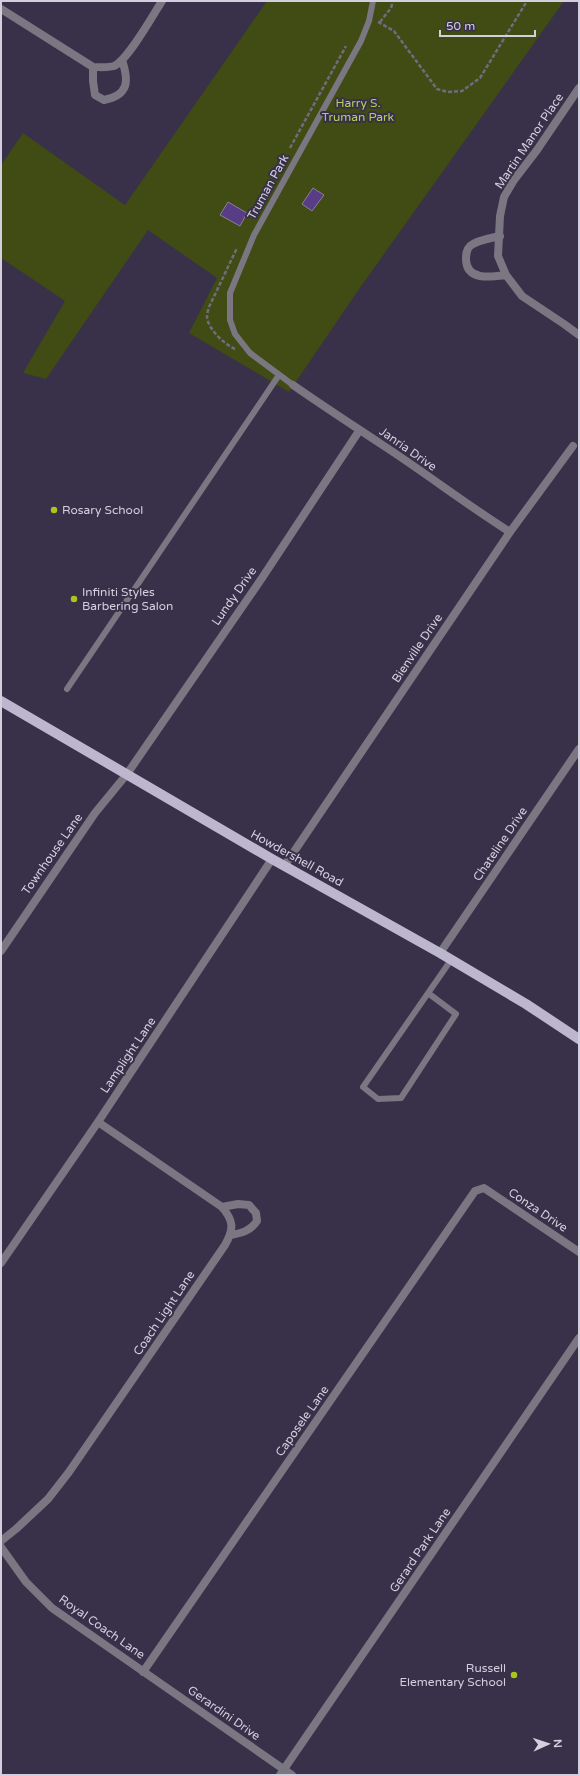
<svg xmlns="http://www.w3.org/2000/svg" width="580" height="1776" viewBox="0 0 580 1776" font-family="'Varela Round',sans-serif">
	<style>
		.green { fill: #404c13 }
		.building { fill: #583c85; stroke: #89809c }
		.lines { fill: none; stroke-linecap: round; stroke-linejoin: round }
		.path { stroke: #726b80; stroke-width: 2.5; stroke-dasharray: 4 2; stroke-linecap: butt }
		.service { stroke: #7a7682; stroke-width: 6 }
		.minor { stroke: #7a7682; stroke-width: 8 }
		.primary { stroke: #bdb6cf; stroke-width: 10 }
		.poi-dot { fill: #a8c71d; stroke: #393049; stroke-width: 1.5 }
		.labels { text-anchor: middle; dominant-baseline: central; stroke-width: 4; stroke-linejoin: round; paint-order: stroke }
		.park-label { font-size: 12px; fill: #b4d058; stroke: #393049 }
		.street-label { font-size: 12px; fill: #d3cfde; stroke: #393049 }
		.poi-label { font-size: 12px; fill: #d3cfde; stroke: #393049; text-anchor: start }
	</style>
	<rect width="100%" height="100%" fill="#393049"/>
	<path class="green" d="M267,1h297l-207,291 -68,100 -100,-59 28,-55 -69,-48 -102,149 -23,-6 42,-72 -64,-43v-93l22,-32 102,72z"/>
	<path class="building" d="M313,188l11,7 -12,16 -10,-7z
		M228,202l19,11 -7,13 -20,-11z"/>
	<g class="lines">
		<path class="path" d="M378,22l16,9 43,58 11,3 14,-1 18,-13 47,-77
			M380,22l11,-14 2,-7
			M290,148l56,-102
			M235,349c-11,-5 -27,-20 -28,-32 0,-3 1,-7 2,-10l28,-59"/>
		<path class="service" d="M293,385l-43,-32 -15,-19 -5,-14v-27l24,-58 107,-194 8,-20 4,-20
			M67,689l212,-314
			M428,993l28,21 -55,84 -23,1 -15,-12 88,-127"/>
		<path class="minor" d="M1,9l92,58c7,0 14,1 21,-1 14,-6 39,-51 48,-65
			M93,67v14l2,14 9,5c25,-5 25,-19 18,-40
			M579,88l-42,62 -23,30 -10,17 -4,19 -2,40 8,19 16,21 42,28 15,11
			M500,236c-9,2 -23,4 -30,10 -4,4 -4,9 -4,14 1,21 25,17 40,15
			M293,385c30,21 61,41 91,61 43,28 83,59 126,86
			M285,865l225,-333 63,-86
			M1,951l94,-138 32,-39 135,-196 97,-147
			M440,953l139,-204
			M222,1207l16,-3 11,1 7,8 1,8c-7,10 -15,12 -26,14
			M1,1263l97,-141 174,-263
			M1,1541l15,-12 32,-30 21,-27 156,-227c9,-16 9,-24 -3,-38l-124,-85
			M1,1547l25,35 26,26 240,167
			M143,1672l332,-481 9,-3 95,64
			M280,1775l299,-437"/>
		<path class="primary" d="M1,701l271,158 168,94 86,51 53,35"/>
	</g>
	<g class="poi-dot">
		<circle cx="54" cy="510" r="4"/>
		<circle cx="74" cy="599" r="4"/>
		<circle cx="514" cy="1675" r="4"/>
	</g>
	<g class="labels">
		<g class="park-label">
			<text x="358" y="103">Harry S.<tspan x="358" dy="14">Truman Park</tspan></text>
		</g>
		<g class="street-label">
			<text transform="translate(529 141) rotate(-56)">Martin Manor Place</text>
			<text transform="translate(268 187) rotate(-61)">Truman Park</text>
			<text transform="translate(408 449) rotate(35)">Janria Drive</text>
			<text transform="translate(234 596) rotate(-55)">Lundy Drive</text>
			<text transform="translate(417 648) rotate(-56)">Bienville Drive</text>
			<text transform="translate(500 844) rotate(-56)">Chateline Drive</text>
			<text transform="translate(52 854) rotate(-55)">Townhouse Lane</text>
			<text transform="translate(297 858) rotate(29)">Howdershell Road</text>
			<text transform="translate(128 1055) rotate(-56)">Lamplight Lane</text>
			<text transform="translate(538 1210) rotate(34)">Conza Drive</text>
			<text transform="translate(164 1313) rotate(-56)">Coach Light Lane</text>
			<text transform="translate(302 1421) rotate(-55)">Caposele Lane</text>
			<text transform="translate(420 1550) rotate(-56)">Gerard Park Lane</text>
			<text transform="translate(102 1627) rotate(35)">Royal Coach Lane</text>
			<text transform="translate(224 1713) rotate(35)">Gerardini Drive</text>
		</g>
		<g class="poi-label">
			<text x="62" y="510">Rosary School</text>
			<text x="82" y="592">Infiniti Styles<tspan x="82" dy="14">Barbering Salon</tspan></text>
			<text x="506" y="1668" text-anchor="end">Russell<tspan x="506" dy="14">Elementary School</tspan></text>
		</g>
	</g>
	<rect width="580" height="1776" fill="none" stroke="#d3cfde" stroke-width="4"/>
	<g transform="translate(548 1744) rotate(87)" stroke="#393049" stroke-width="3" paint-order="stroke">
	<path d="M0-3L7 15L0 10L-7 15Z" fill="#d3cfde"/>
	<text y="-6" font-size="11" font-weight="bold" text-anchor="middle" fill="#d3cfde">N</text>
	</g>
	<path d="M440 30v6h95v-6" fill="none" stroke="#d3cfde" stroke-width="2"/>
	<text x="446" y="30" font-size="12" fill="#d3cfde" stroke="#393049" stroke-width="3" paint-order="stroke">50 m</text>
</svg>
